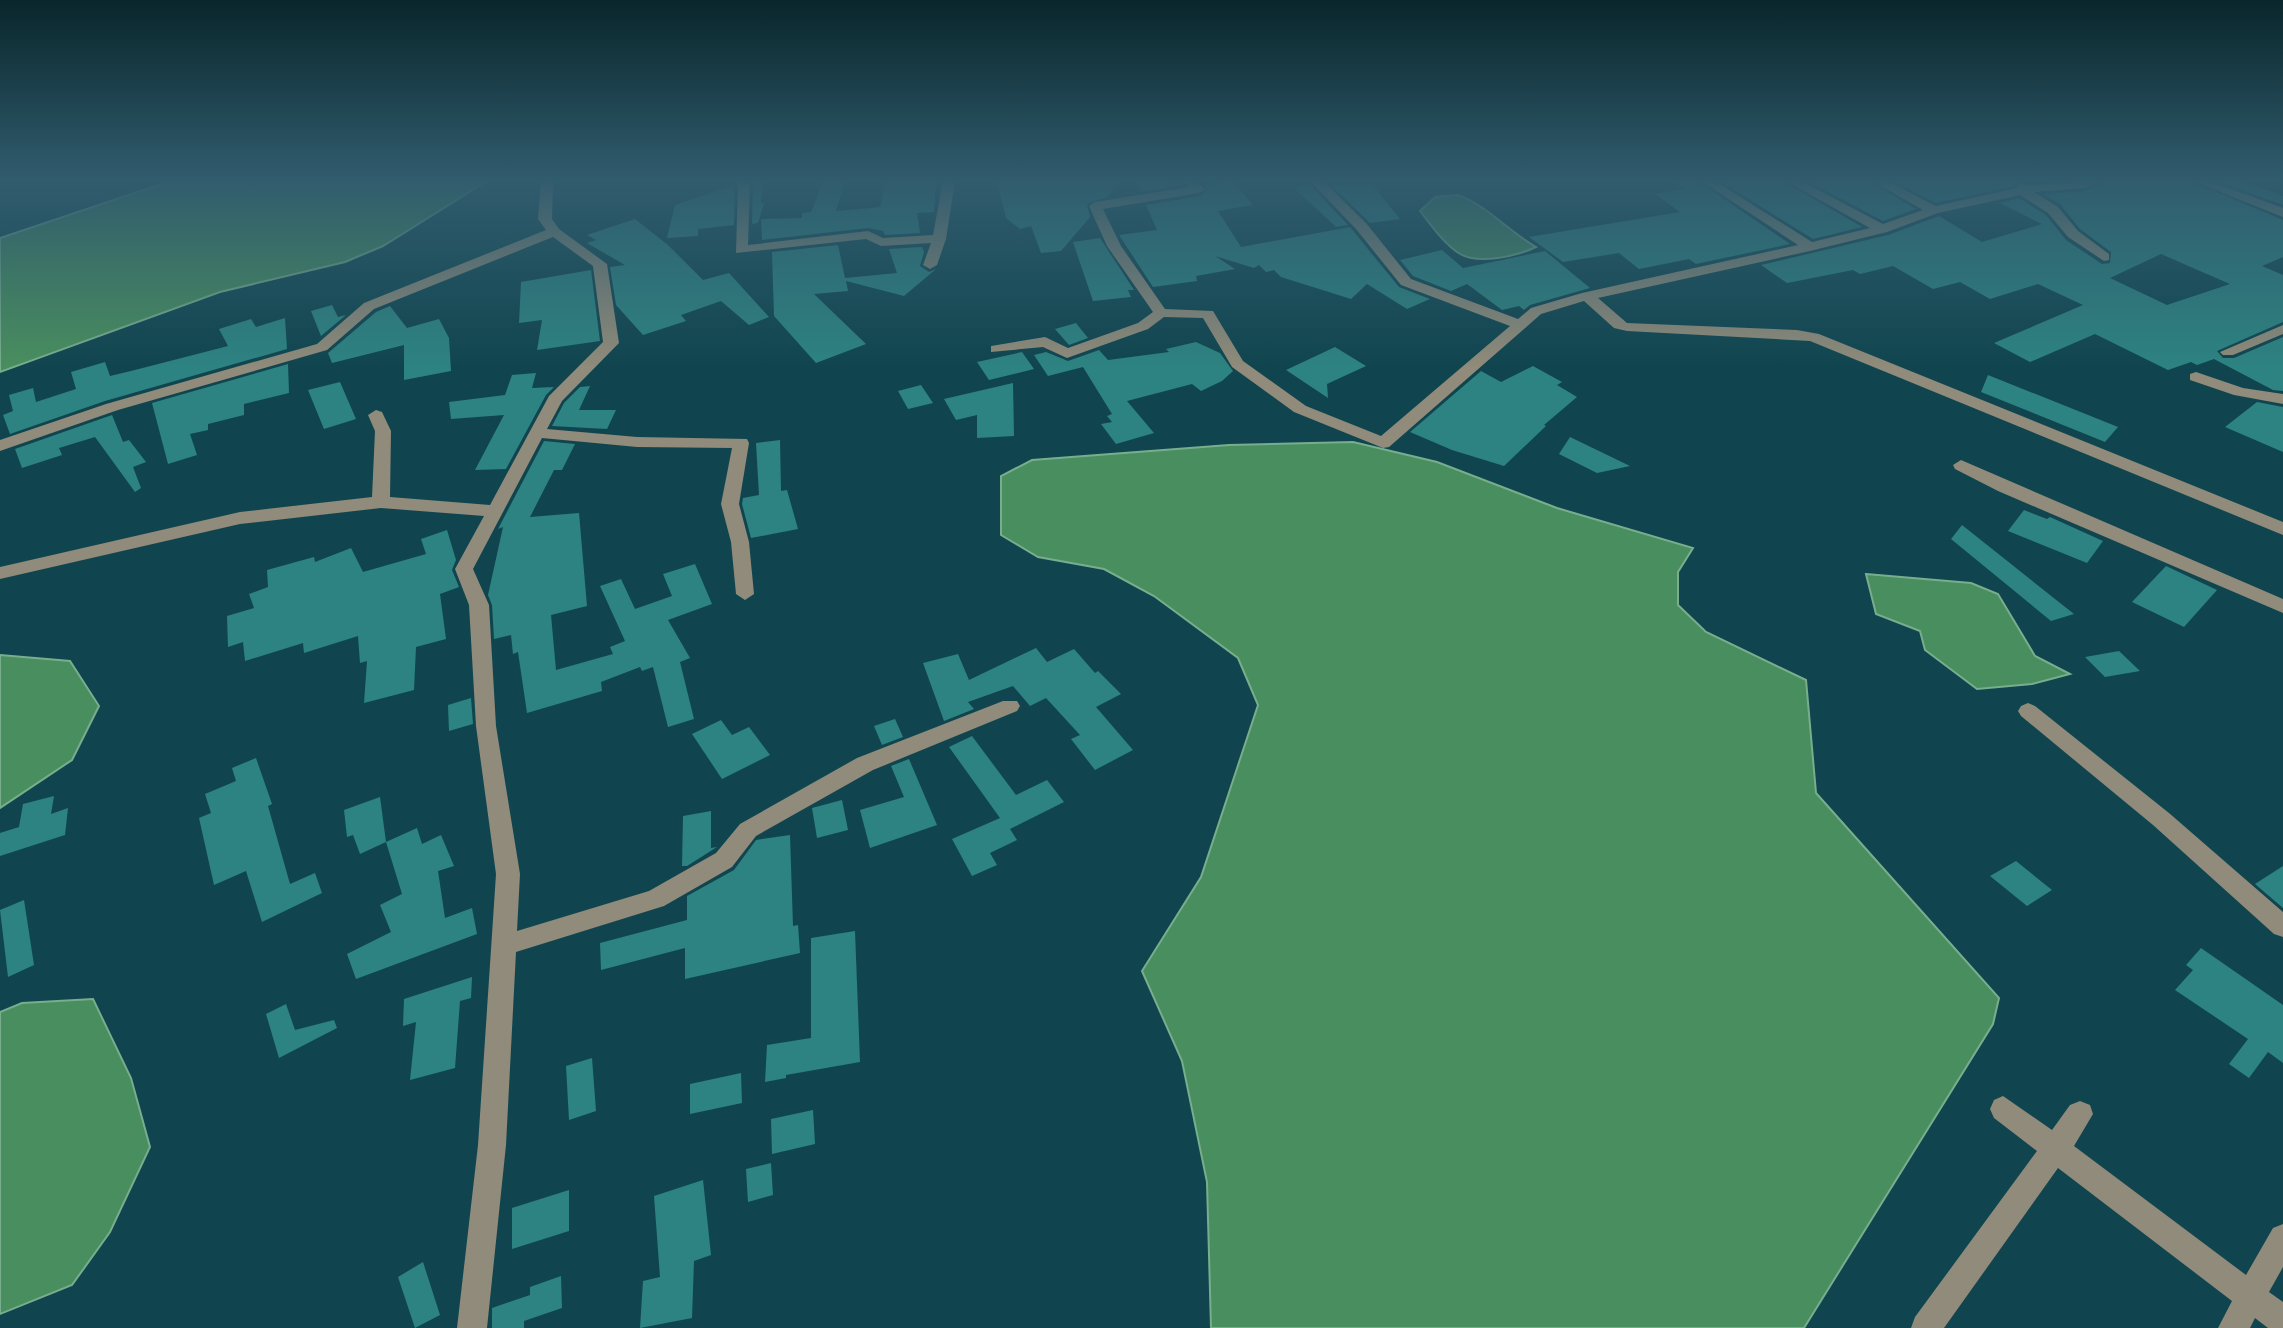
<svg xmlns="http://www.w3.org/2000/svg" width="2283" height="1328" viewBox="0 0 2283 1328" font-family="Manrope,sans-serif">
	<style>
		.water { fill: #498e5e; stroke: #78ae8e; stroke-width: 2 }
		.building { fill: #2d8381; fill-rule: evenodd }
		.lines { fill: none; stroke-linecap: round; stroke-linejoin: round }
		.minor { fill: #908b7a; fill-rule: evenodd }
	</style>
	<rect width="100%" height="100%" fill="#10454f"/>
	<path class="water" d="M170,181h317l-104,65 -38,16 -125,30 -220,80v-134z
		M1458,195c30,11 50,36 78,52 -19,9 -57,18 -76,7 -16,-10 -29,-29 -40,-43l15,-14z
		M1353,442l84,20 120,46 136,40 -15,24v33l28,27 100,48 10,113 183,205 -6,26 -189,304h-593l-4,-146 -25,-121 -40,-90 59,-94 57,-172 -20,-47 -84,-62 -50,-27 -66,-12 -37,-22v-59l31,-16 197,-15z
		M1866,574l105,9 27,11 37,62 35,18 -38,10 -55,5 -52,-39 -5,-19 -44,-17z
		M0,655l70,6 29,45 -27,54 -72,48z
		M93,999l38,79 19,69 -40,85 -38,53 -72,29v-302l22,-9z"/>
	<path class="building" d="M753,181h10l-2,22h3l-6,20 -6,1z
		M885,181h51l-2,31 -17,1 3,20 -35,2 -2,-4 -15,-3 -106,12 -1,-21 41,-1v-5l9,-1 12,-30h22l-9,29 44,-4z
		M1122,181l-15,16 -20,7 3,13 -29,34 -20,2 -10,-27 -11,3 -14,-11 -9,-36z
		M1136,181h34v3l10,-2 3,3 -42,7z
		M1233,181l20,24 -35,6 23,36 109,-20 49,60 31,12 -23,10 -40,-25 -16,15 -70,-22 -7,-7 -8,2 -7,-7 -5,3 -39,-12 20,13 -39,7 1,5 -44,6 -34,-52 38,-5 -11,-25 54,-9 8,-7 -3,-4z
		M1671,181h27l92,63 -94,20 -7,-5 -50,10 -20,-16 -56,9 -34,-25 151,-25 -25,-18 29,-5z
		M1720,181h63l79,46 -49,12z
		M1807,181h62l47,28 -33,12z
		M1893,181h123l-2,5 -78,17z
		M2105,181h85l93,39v37l-21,9 21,9v47l-66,29 6,7h11l49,-21v54l-10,-1 -59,-31 -17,6 -6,-3 -23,8 -73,-36 -65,28 -36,-19 89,-38 -45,-21 -48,15 -30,-17 -27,7 -40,-23 -33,8 -7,-4 -66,13 -26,-18 127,-30 51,-19 43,26 60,-18 -42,-21 19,-5 27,17 20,25 36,24 8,-1 1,-11 -31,-23 -20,-25 -17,-10 42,-3zM2161,254l69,30 -63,21 -57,-27z
		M2217,181h23l43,15v9z
		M1372,184l28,35 -30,4 -38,-37z
		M735,185l-1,40 -36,4v7l-31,2 8,-33z
		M1311,186l37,39 -12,2 -43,-40z
		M635,219l33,26 35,35 26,-7 40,44 -20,8 -28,-24 -40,14 5,6 -43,14 -27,-30 -6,-38 15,-2 -38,-22 9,-3 -9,-5z
		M1100,238l34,52h-6l3,7 -38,4 -20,-59z
		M838,245l7,33 52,-5 -8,-24 33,-2 2,5 -4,14 9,6 7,-3 -32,27 -58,-15 2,10 -34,3 52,50 -50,19 -42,-47 -2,-64z
		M1442,250l21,18 82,-17 45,37 -60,17 -6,5 -5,-4 -17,4 -35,-26 -16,7 -38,-15 -13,-16z
		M591,270l9,71 -63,9 5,-30 -23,3 2,-41z
		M332,305l6,12 8,-2 -25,21 -10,-25z
		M390,306l17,22 32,-9 10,19 2,33 -47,9v-35l-72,18 -4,-10 48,-41z
		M285,318l2,31 -182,52 -95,33 -7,-19 10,-4 -4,-16 24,-7 3,14 40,-13 -5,-17 34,-10 5,14 21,-5 97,-25 -9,-17 32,-10 5,8z
		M1076,323l12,15 -19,7 -14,-16z
		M1196,342l24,11 13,18 -11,10 -21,10 -9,-7 -65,17 27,32 -38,11 -15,-20 11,-2 -5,-6 5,-2 -29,-47 -35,9 -14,-21 12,-3 22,9 31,-11 9,10 61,-8 -3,-3z
		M1335,347l31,19 -39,18 1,14 -42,-28z
		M1022,352l12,17 -45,11 -12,-18z
		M288,364l1,29 -45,11v11l-36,9v6l-18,4 7,21 -29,9 -16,-61z
		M1533,366l29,16 -5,3 20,12 -33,28 2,1 -42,40 -52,-16 -42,-18 71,-61 20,11z
		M536,373l-4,15 22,-1 -8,8 -40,74 -31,1 29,-55 -53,4 -2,-17 56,-7 7,-20z
		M1988,375l130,52 -13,15 -124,-50z
		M340,382l16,37 -32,10 -16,-39z
		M1013,383l1,53 -37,2v-23l-21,5 -12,-21z
		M921,385l12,18 -25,6 -10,-18z
		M590,386l-11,24h37l-9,19 -55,-3 12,-23 16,-16z
		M2257,402l26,5v45l-58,-25z
		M112,415l11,27 6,-2 17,22 -13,5 8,21 -6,4 -40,-55 -36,11 3,7 -40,13 -7,-19z
		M1570,437l60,29 -33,7 -38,-19z
		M780,440l1,51 6,-1 11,39 -47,9 -9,-34 1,-6 16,-3 -3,-52z
		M544,441l31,3 -13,26h-8l-24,47 49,-4 8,93 -36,9 5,55 57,-16 -3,-7 15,-6 -25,-55 21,-7 14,30 37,-13 -9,-22 32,-10 17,40 -44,16 22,38 -10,4 14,57 -26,8 -15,-60 -11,4 -2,-4 -39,15 1,9 -75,22 -9,-61 -5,2 -2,-19 -17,4 -2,-34 -4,-10 15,-68 -5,2z
		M2024,510l23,9 3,-2 53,24 -16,22 -79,-32z
		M1962,525l39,31 73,58 -23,7 -100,-82z
		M447,530l9,30 -4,10 7,17 -19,7 6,45 -30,8 -2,43 -50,13 3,-42 -7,2 -2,-27 -54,17 -1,-10 -58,18 -2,-19 -15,5 -1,-31 27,-8 -5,-14 19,-7 -1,-17 47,-13 1,5 36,-14 12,24 63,-18 -5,-15z
		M2166,566l51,24 -33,37 -52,-25z
		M1036,648l11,14 27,-13 21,24 3,-2 23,23 -25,13 37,43 -38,20 -24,-31 9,-4 -34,-37 -16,8 -17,-20 -45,16 6,7 -30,12 -21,-58 35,-9 11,26z
		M2119,651l21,20 -35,6 -20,-20z
		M471,698l2,26 -24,7 -1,-26z
		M895,719l8,18 -21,8 -8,-19z
		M721,720l11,15 17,-8 21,28 -48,24 -30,-45z
		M972,736l44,59 31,-15 17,22 -54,27 7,11 -27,13 7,12 -25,11 -20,-37 48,-21 -51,-71z
		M256,758l16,46 -4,2 22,78 25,-11 7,20 -60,29 -16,-51 -32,14 -15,-67 12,-5 -6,-19 31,-13 -4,-13z
		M909,759l28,66 -67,23 -10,-38 44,-13 -13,-31z
		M54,796l-3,18 17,-6 -3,27 -65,21v-23l19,-6 4,-23z
		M380,797l6,45 -26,12 -7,-19 -6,2 -3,-27z
		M842,800l6,30 -31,8 -5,-30z
		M711,811v37l6,-1 -30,19h-5l1,-50z
		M417,828l5,16 19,-9 13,31 -16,5 7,47 27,-10 5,26 -121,45 -9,-25 44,-22 -11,-27 22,-11 -16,-52z
		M790,835l3,91 5,-1 2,28 -115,26v-31l-84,22 -1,-27 87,-23v-24l47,-26 22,-30z
		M2016,861l36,29 -25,16 -37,-30z
		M2283,866v42l-28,-24z
		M24,900l10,65 -26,12 -8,-67z
		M855,931l5,131 -74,13v3l-21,4 2,-37 44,-7v-100z
		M2201,948l82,57v58l-15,-11 -19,26 -20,-14 19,-25 -73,-49 18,-20 -7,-5z
		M472,977l-1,21 -11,3 -5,67 -45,12 6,-58 -13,4 1,-27z
		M286,1004l9,26 39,-10 3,8 -58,30 -13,-44z
		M592,1058l4,53 -27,9 -3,-54z
		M741,1073l1,30 -52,11v-30z
		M813,1110l2,34 -43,10 -1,-35z
		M771,1163l2,32 -25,7 -2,-33z
		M703,1180l8,75 -17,6 -2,57 -52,10 3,-47 17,-4 -6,-81z
		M569,1190v41l-57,18v-41z
		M423,1262l17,53 -25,13 -17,-51z
		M561,1276l1,32 -38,13v7h-32v-20l38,-13v-8z"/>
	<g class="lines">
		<path class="minor" d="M541,181h15l-3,3 -1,35 7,10 48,35 12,79 -57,58 -15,28 90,8 110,2 2,4 -10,61 10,38 5,52 -9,6 -9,-6 -5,-52 -10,-38 11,-56 -95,-1 -95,-9 -69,131 16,36 7,121 24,148 -3,57 132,-40 67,-38 24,-29 117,-66 146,-57h14l3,5 -3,5 -144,59 -117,66 -24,31 -68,39 -148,46 -10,193 -19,183h-30l21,-183 18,-271 -20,-148 -7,-121 -14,-36 29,-53 -103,-8 -141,16 -240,55v-12l240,-55 132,-15 3,-66 -7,-16 8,-5 6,2 9,19 -1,66 100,8 59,-109 54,-54 -10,-76 -40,-29 -179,72 -47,41 -209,60 -118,41v-11l106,-36 211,-60 47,-41 182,-73 -8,-11z
			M738,181h12l-2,64 120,-14 15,7 50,-3 10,-54h12l-9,58 -9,26 -7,4 -7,-4 8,-22 -50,3 -15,-7 -130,14z
			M1183,181h13l9,8 -6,4 -96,16 18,37 44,63 48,2 30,50 63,45 75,30 129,-110 -109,-41 -45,-56 -46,-48h13l43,42 45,56 107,40 13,-11 51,-15 216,-48 -97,-64h14l97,61 58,-14 -84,-47h15l82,43 40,-14 -51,-29h15l49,25 81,-18 1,-5 12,2 72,-4 -17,7 -51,4 24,15 20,24 31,23v6l-5,1 -36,-24 -20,-24 -28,-18 -82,18 -51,19 -77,19 -212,47 29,25 170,7 22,4 464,188v13l-473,-194 -183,-10 -13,-3 -30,-27 -43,13 -152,133 -6,1 -89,-36 -62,-45 -29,-49 -39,-1 -16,12 -81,29 -24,-11 -52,5v-6l54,-9 23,11 70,-25 15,-11 -46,-66 -18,-40 6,-4 94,-15z
			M2193,181h16l74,27v9z
			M2283,325v9l-50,21h-10l-3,-3z
			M2196,372l47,16 40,6v10l-49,-9 -44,-15v-6z
			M1961,460l322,139v14l-285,-122 -43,-22 -2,-4z
			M2028,703l7,3 134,107 114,99v25l-9,-3 -121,-109 -132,-109 -3,-5 3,-5z
			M2003,1096l49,34 18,-25 10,-4 10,4 3,9 -19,32 172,129 27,-47 10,-4v43l-14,25 14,10v26h-15l-13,-10 -5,10h-32l14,-27 -174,-133 -114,160h-33l4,-11 122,-166 -43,-33 -4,-9 4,-9z"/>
	</g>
	<linearGradient id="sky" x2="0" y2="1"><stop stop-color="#09262b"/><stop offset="0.49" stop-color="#315c6e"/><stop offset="1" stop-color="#315c6e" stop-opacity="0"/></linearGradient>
	<rect width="2283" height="367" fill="url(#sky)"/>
</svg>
